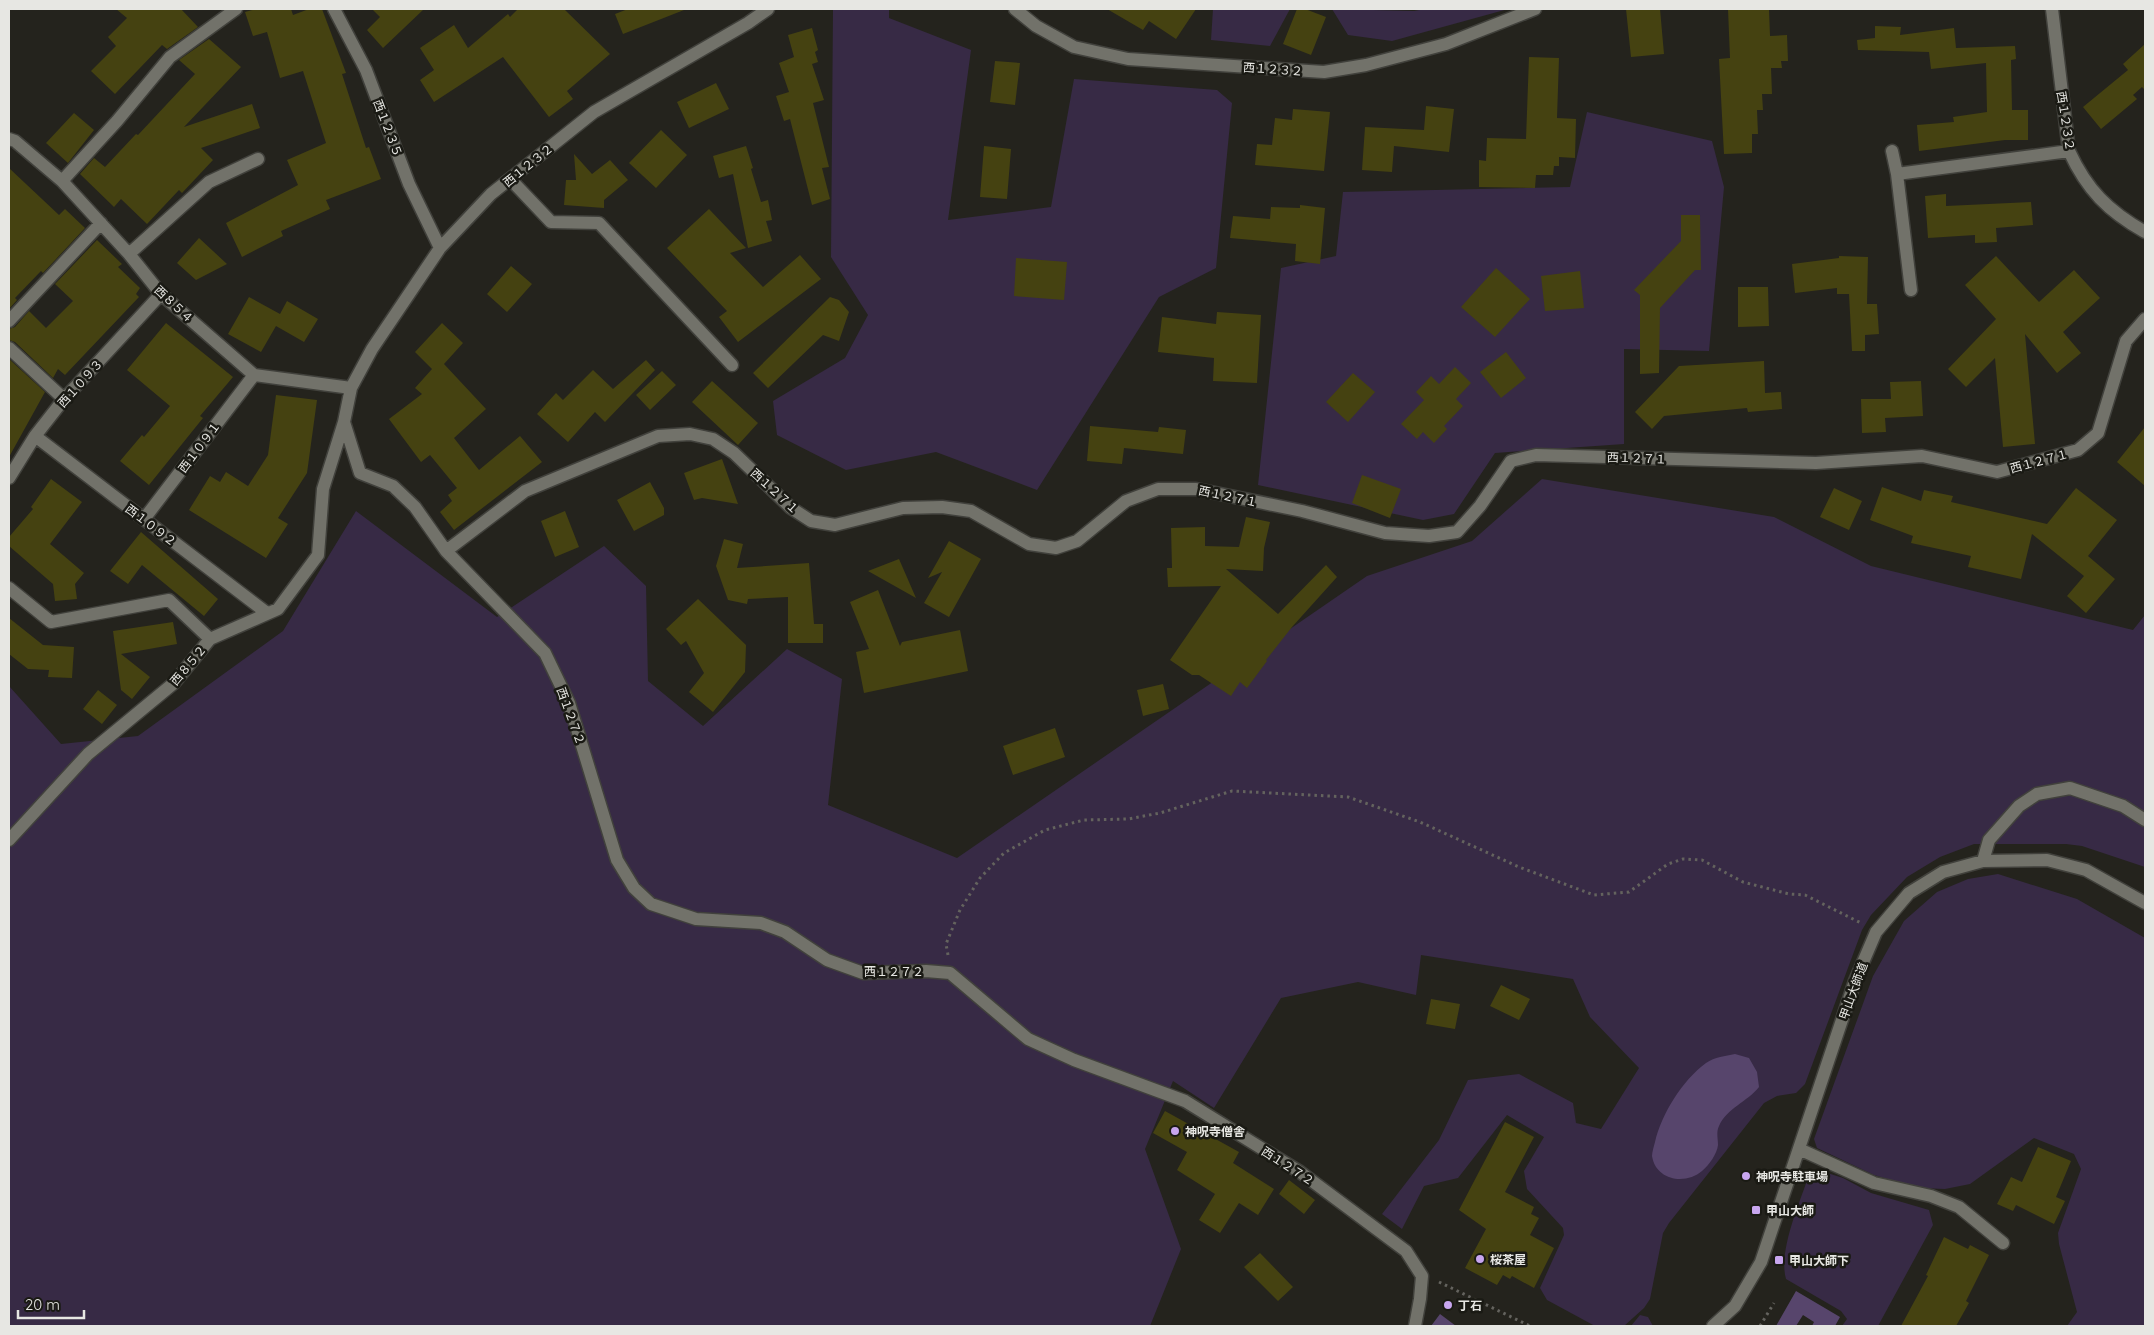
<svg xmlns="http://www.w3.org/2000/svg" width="2154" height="1335" viewBox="0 0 2154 1335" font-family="Quicksand,'Noto Sans JP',sans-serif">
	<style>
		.green { fill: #372a45 }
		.water { fill: #57456c }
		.building { fill: #454211 }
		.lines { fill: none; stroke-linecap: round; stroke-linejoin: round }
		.minor-casing { stroke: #41413c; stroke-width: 15 }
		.path { stroke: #64635e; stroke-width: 3; stroke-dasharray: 2.5 4; stroke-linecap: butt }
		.minor { stroke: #72726a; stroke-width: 12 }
		.poi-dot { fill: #c8a6ef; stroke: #1a1a14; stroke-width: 2 }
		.labels { text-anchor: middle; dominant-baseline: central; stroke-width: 5; stroke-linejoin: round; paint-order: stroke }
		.street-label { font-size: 12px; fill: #e7e7e3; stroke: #1a1a14 }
		.poi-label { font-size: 12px; font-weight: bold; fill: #e7e7e3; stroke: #1a1a14; text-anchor: start }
	</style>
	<rect width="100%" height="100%" fill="#24231d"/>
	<path class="green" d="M833,9h56v9l82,32 -23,170 103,-13 23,-128 143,11 15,13 -16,165 -57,29 -122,193 -101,-38 -90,18 -69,-35 -4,-34 72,-43 23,-43 -37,-58z
		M1213,9h77l-20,37 -59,-6z
		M1332,9l82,2 11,-2h83l-116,32 -44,-6z
		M1587,112l125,29 12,46 -15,164 -85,-2v95l-129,9 -41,61 -31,6 -165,-35 23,-217 55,-12 7,-64 227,-5z
		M1542,479l232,38 97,49 262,64 12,-15v252l-63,-21 -16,-2h-92l-34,13 -33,20 -36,38 -9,15 -57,154 -9,9 -19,3 -13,7 -95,120 -6,10 -13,66 -6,9 -20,18h-29l-48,-26 -7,-12 24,-53 -1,-7 -36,-39 -3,-18 20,-34 -37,-22 -49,63 -34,8 -22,43 -20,-15 57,-74 29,-60 51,-6 54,29 3,20 25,6 38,-61 -49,-51 -17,-38 -152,-24 -5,40 -58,-13 -77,16 -67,110 -41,-27 -28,68 36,100 -31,77h-1141v-640l52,58 77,-8 145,-105 73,-120 141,106 107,-71 42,40 2,95 55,45 84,-77 55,30 -14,126 129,53 410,-282 105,-35z
		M1998,874l79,25 68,39v388h-78l10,-14 -18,-68 -1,-11 23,-64 -7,-15 -40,-16 -64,46 -25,5 -26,-1 -45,-13 -57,-27 -3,-9 59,-163 31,-55 33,-29 31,-13z
		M1818,1170l25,8 28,15 58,17 4,15 -55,101h-36l5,-7 -6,-8 -55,-32c-8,-28 14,-77 23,-104z
		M1640,1315l8,2 5,9h-22z"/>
	<path class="water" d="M1735,1054l14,4 8,14 2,15c-12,15 -32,21 -40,39 -3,6 -1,13 -1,19 -1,9 -9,20 -16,26 -16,14 -46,10 -50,-15 0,-4 2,-10 3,-14 7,-29 27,-61 51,-79 9,-6 19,-7 29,-9z
		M1796,1291l44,26 -5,9h-23l2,-4 -11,-7 -7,11h-20z
		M1440,1314l16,12h-25z"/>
	<path class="building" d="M116,9h65l17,18 -31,22 -5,-4 -47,49 -24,-23 25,-25 -8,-9 19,-19z
		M256,9h35l2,6 16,-6h13l24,64 -4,1 24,74 3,-1 12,32 -55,21 4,9 -49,22 2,5 -41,21 -16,-34 72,-38 -11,-25 39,-17 -23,-72 -23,7 -13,-46 -14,4 -8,-24z
		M372,9h52l-41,39 -16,-18 13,-13z
		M518,9h46l46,45 -43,37 6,8 -24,18 -46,-60 -69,45 -14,-22 14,-10 -14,-22 34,-23 14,23 40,-34 2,3z
		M628,9h56v1l-61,24 -8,-20z
		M1107,9h89l-20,30 -27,-18 -6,9z
		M1297,9h8l21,8 -15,38 -28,-11z
		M1626,9h34l4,45 -33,3z
		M1728,9h41l1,27 17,-1 1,26h-7l1,7h-11l1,26h-10l1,16h-6l1,24h-6v19l-28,1 -5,-95 11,-1z
		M1875,26l26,1 -1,8 54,-7 2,20 59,-2 1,13 -5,1 1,50h16v30h-23l-86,11 -2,-26 37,-3 -1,-5 34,-5 -1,-49 -55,6 -2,-17 -71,-2 -1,-10 18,-2z
		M812,28l6,22 -3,2 3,10 -6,2 12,36 -11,3 16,64 -7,1 8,31 -18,6 -22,-86 -6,2 -8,-25 13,-4 -10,-29 15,-6 -6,-22z
		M209,39l32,28 -57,60 68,-23 8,24 -59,20 12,12 -31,33 -3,-3 -32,34 -26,-25 -7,8 -34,-33 14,-16 11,9 31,-33 2,1 57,-61 -16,-14z
		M2145,44v46l-3,-3 -9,8 4,4 -36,30 -18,-22 45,-37 -5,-6z
		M1529,57l30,1 -2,60 19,1 -1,39 -16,-1v9h-5l-1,9h-17l-1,13 -56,-1v-27l7,1 1,-23 39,1z
		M995,61l25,2 -5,42 -25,-3z
		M716,83l13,26 -40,19 -12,-26z
		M1426,106l28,3 -5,43 -55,-6 -2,26 -30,-2 3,-43 59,3z
		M1293,109l37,3 -6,59 -69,-6 2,-21 15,1 3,-27 17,2z
		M74,113l20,17 -26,33 -22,-20z
		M661,130l26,25 -31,33 -27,-25z
		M746,146l7,22 -2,1 10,33 7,-2 4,20 -6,1 6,20 -24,7 -15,-74 -14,4 -6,-22z
		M984,146l27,3 -4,50 -27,-2z
		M574,154l18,20 18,-14 18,20 -24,20v8l-40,-3 2,-25h10z
		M9,168l50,47 6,-6 20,19 -42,45 -2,-2 -26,27 2,2 -8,9z
		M1946,194v12l85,-4 2,23 -37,3 1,14 -22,1v-8l-47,3 -3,-42z
		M1300,205l25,3 -5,56 -25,-3 1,-17 -66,-6 3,-22 37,3 1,-12 29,1z
		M709,209l37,39 -16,5 33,34 37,-32 21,24 -83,63 -19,-25 8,-6 -60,-63z
		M1681,215h19l1,55h-6l-35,38 -1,65 -19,1v-79l-6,-5 47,-49z
		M199,238l28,26 -31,16 -19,-17z
		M97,240l25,24 -4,3 22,21 -4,6 3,3 -74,78 -7,-6 -5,9 -38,-36 -6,-2v-11l6,-2 14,-16 17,17 27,-27 -18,-17z
		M1839,256l29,1 -1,47h10l2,30 -14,1v16h-13l-3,-57h-12v-6l-42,5 -3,-29 47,-6z
		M1996,256l43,46 35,-32 26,28 -37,34 18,21 -24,20 -32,-39 10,110 -32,3 -8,-89 -29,29 -18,-18 48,-50 -31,-34z
		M1016,258l51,4 -3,38 -50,-4z
		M511,266l21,18 -25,28 -20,-18z
		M1496,268l34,31 -35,38 -34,-30z
		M1580,271l4,37 -39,3 -4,-35z
		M1738,287h30l1,39 -31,1z
		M249,297l31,17 7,-13 31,18 -14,23 -28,-16 -15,26 -33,-18z
		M830,297l9,3 10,12 -10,29 -16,-6 -55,53 -15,-15z
		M1217,312l44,3 -4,68 -44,-2 1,-23 -56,-6 4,-35 54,7z
		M166,323l67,54 -33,39 3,2 -54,67 -29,-24 22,-26 2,2 26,-31 -43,-36z
		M442,323l21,20 -19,21 42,45 -32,29 25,32 41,-34 22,26 -88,68 -14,-18 12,-11 -4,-6 9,-7 -27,-33 -9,7 -32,-43 33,-25 -7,-6 17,-19 -17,-17z
		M1506,352l20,26 -25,20 -21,-26z
		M9,359l36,33 -36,65z
		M646,360l9,10 -50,52 -10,-10 -27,30 -31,-28 19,-21 7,7 30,-30 20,19z
		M1764,361l1,32 16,-1 1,17 -34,3 -1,-4 -83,8 -12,13 -17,-17 44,-46z
		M1455,367l16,16 -15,16 7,7 -19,20 3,3 -13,14 -11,-11 -6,7 -16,-15 23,-24 -8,-8 15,-16 8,8z
		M662,371l14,14 -26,25 -14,-15z
		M1353,373l22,19 -27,30 -22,-20z
		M712,381l46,42 -20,22 -46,-43z
		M1921,381l2,35 -38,2 1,14 -24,1 -1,-34h30l-1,-17z
		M276,395l41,5 -10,73 -29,45 10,6 -22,34 -77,-48 21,-34 10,6 6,-10 22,14 20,-31z
		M1090,426l68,6 1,-5 27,3 -3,24 -59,-6 -2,16 -35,-3z
		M2145,427v59l-28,-24z
		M722,459l16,45 -36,-6 -8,2 -10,-27z
		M1362,475l39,14 -11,29 -38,-15z
		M51,479l31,23 -32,42 34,29 -9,11 2,15 -22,2 -2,-17 -44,-38v-9l24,-28 -2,-2z
		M650,482l14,26v7l-30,16 -17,-31z
		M1882,487l39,14 3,-11 29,6 -2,6 96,22 29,-36 41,32 -29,36 27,23 -29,34 -19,-17 17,-20 -52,-42 -11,45 -53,-12 3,-11 -60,-13 2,-7 -43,-16z
		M1834,488l28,13 -13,29 -29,-13z
		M565,511l14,36 -24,10 -14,-36z
		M1246,517l24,5 -6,26 -1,23 -37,-2 52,45 48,-49 11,12 -45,50 -26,33 1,1 -20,27 -7,-6 -9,14 -32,-21h-7l-22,-15 51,-74 -53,1 -1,-19h5l-1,-40 34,-1v19l34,1z
		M141,532l77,67 -14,17 -62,-51 -14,19 -18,-13z
		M724,539l19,5 -6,24 72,-5 5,61h9v19h-35v-46l-40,2 -1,5 -19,-4 -12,-34z
		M949,541l32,18 -32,58 -25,-14 18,-31 -14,6z
		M899,559l17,39 -48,-27z
		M878,590l22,56 2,-4 58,-12 8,41 -104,22 -8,-41 13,-3 -19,-47z
		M698,599l48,46 -1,27 -32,40 -24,-20 15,-19 -18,-32 -5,4 -15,-16z
		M9,618l34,27 31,2 -2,31 -24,-1 1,-7 -21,-1 -19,-15z
		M173,622l4,22 -56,10 29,23 -18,22 -11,-9 -8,-59z
		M1163,684l6,25 -26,7 -6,-26z
		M98,690l19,15 -15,19 -19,-15z
		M1055,728l10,29 -52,18 -10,-29z
		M1501,985l29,14 -11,21 -29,-14z
		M1431,999l29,5 -5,25 -29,-5z
		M1165,1111l74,41 -6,11 41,26 -16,26 -19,-12 -19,30 -21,-13 16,-26 -38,-24 10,-18 -34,-19z
		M1505,1122l29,15 -29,55 29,15 -3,7 8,4 -9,17 24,13 -20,40 -22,-12 -2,3 -7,-4 -6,10 -32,-17 21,-39 -27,-19z
		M2038,1147l33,14 -15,36 9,4 -11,23 -38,-19 -3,6 -16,-7 14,-27 11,5z
		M1289,1180l26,20 -11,14 -25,-20z
		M1944,1237l24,12 2,-4 19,10 -23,46 3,2 -13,23h-55l27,-50 -2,-1z
		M1260,1253l33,34 -15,14 -34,-34z"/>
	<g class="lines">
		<defs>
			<path id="minor" d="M334,9l32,61 43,114 31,64
				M1015,9l21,17 38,21 54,12 196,13 42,-7 80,-21 89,-35
				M2052,9l17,142c18,39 39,60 76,81
				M9,139l6,2 47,40 67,73 32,40 93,81 97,13
				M1892,151l5,23 14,116
				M1897,174l172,-23
				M510,179l41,43 48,1 133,142
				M62,181l55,-60 53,-64 66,-48
				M129,254l80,-72 49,-23
				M9,321l92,-98
				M9,348l55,51
				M344,422l16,51 33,13 22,21 31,44 79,-60 133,-55 32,-2 23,5 21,14 57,55 20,13 24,4 68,-17 39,-1 29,4 58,33 27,4 21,-7 49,-40 32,-12h38l106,22 83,22 44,3 28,-4 23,-26 31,-45 25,-6 280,8 106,-7 75,16 81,-22 20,-17 28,-92 19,-22
				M35,436l232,177
				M9,478l26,-42 29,-37 97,-105
				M144,519l110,-144
				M446,551l99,102 24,50 48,157 17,28 17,16 45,15 65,4 24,9 42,28 36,13 63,-2 24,2 78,66 46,21 111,41 115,71 106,79 16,25 -2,23 -5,27
				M9,588l42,34 118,-22 41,39
				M9,840l79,-86 86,-71 36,-44 68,-30 40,-54 5,-66 21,-67 7,-34 21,-39 68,-101 51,-54 103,-82 154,-89 20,-14
				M1983,861l6,-21 30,-34 18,-12 33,-6 53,18 22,14
				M1799,1149l75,34 57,13 28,11 44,36
				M1713,1326l22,-20 26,-44 94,-281 21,-49 33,-39 34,-21 40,-11 64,-1 39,10 59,33"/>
		</defs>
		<use href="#minor" class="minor-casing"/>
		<path class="path" d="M948,955l-2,-11 14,-34 20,-32 24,-25 41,-23 39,-10 44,-1 32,-6 72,-22 116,6 72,25 99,45 75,28 35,-3 39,-28 15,-5 19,1 41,22 46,12 16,1 58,29
			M1439,1282l91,44
			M1760,1326l14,-23"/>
		<use href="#minor" class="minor"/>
	</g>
	<g class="poi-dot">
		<circle cx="1175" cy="1131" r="5"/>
		<circle cx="1746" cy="1176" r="5"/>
		<rect x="1751" y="1205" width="10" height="10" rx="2.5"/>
		<circle cx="1480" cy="1259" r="5"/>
		<rect x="1774" y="1255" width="10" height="10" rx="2.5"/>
		<circle cx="1448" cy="1305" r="5"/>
	</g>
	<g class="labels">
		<g class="street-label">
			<text transform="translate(1273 69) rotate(4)">西１２３２</text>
			<text transform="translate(2066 121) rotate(81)">西１２３２</text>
			<text transform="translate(388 128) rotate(69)">西１２３５</text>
			<text transform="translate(528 165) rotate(-39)">西１２３２</text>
			<text transform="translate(174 304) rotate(43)">西８５４</text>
			<text transform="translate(80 383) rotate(-48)">西１０９３</text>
			<text transform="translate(199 447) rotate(-53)">西１０９１</text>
			<text transform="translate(1637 458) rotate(2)">西１２７１</text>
			<text transform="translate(2039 461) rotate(-15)">西１２７１</text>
			<text transform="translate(775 491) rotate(42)">西１２７１</text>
			<text transform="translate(1228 496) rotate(12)">西１２７１</text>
			<text transform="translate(151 525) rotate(37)">西１０９２</text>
			<text transform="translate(188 665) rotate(-50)">西８５２</text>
			<text transform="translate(571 716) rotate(70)">西１２７２</text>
			<text x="894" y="971">西１２７２</text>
			<text transform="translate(1853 991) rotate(-70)">甲山大師道</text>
			<text transform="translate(1288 1166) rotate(33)">西１２７２</text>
		</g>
		<g class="poi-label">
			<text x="1185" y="1131">神呪寺僧舎</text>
			<text x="1756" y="1176">神呪寺駐車場</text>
			<text x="1766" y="1210">甲山大師</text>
			<text x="1490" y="1259">桜茶屋</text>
			<text x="1789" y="1260">甲山大師下</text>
			<text x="1458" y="1305">丁石</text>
		</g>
	</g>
	<rect width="2154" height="1335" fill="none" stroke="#e7e7e3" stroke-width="20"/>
	<path d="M18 1310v8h66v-8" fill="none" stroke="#e7e7e3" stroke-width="2.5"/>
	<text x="25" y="1310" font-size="15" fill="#e7e7e3" stroke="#1a1a14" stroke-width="4" paint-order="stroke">20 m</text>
</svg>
